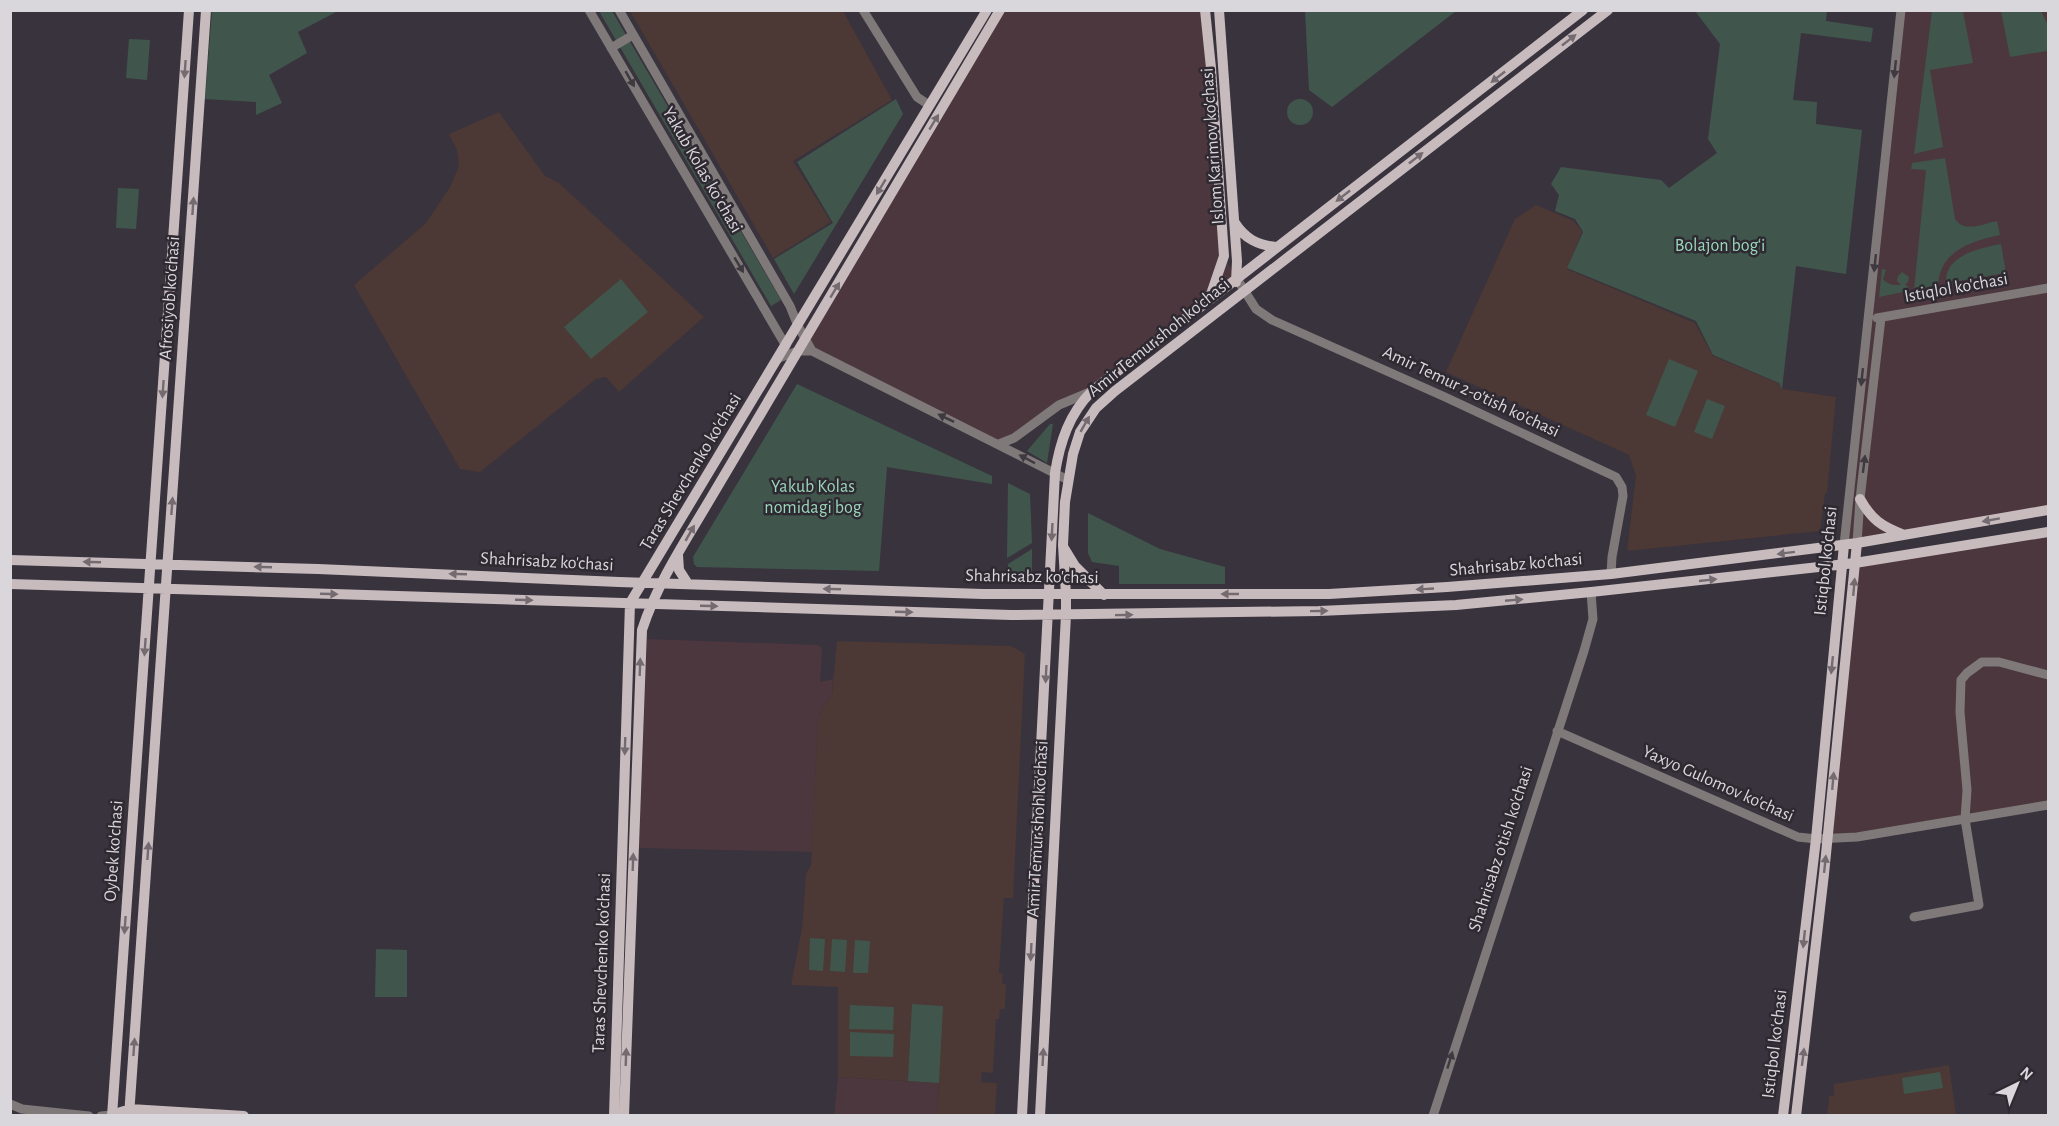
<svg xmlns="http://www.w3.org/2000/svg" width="2059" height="1126" viewBox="0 0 2059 1126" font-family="'Alegreya Sans',sans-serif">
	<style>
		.commercial { fill: #4b373d }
		.education { fill: #4c3834 }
		.green { fill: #40564c }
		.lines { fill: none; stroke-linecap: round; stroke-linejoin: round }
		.minor { stroke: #7f797a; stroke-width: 9 }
		.major { stroke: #c8bbbe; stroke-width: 10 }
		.oneway { fill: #746b71 }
		.oneway2 { fill: #3f3940 }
		.labels { text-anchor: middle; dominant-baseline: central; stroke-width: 5; stroke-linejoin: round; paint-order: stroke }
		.street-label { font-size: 18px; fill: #d9d6dc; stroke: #2f2932 }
		.park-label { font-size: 18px; fill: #98d7b9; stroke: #2f2932 }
	</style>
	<rect width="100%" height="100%" fill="#39333d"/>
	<path class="commercial" d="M1000,11h205l19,245 13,23 -145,112 -93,53 -187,-93 -7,-11z
		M1901,11h147v499l-204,35z
		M2048,532v273l-220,34 27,-276z
		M647,639l170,6 4,2 1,4 -2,31 13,-3 -1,15 -14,23 -6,135 -173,-4z
		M838,1077l101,6 -2,32 -103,1z"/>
	<path class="education" d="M630,11h213l49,89 -99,61 38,61 -58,36z
		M499,112l46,64 14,7 145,134 -85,75 -13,-15 -10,2 -116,93 -20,-3 -106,-184 72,-62 24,-36 9,-21 -2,-16 -8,-16z
		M1536,205l38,16 8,11 -15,37 128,54 18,33 65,27 5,6 53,8 -9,96 -2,1 -5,37 -193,20 9,-75 -7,-21 -183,-83 69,-153z
		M837,641l174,5 14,8 -12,244h-9l-5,75 4,1 -1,10h4l-1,25h-5l-1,10h-3l-3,54 -11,-1 -1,10 16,1 -2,32h-58l2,-32 -101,-6v-90l-47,-2 11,-57 4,-54 5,-9 7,-148 14,-23z
		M1949,1065l7,50 -129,1 2,-20h5v-12z"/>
	<path class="green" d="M212,11l124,-1v2l-38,20 9,21 -38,22 13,28 -26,12v-13l-51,-3z
		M599,11h13l169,289 -10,6z
		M1305,11v-1l151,1 -124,96 -23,-17z
		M1695,11h132l-1,10 47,7 -2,14 -70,-9 -8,67 24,2 -1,22 46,6 -16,144 -50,-8 -14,123 -3,-6 -66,-28 -17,-34 -129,-53 16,-36 -8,-13 -20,-8 4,-16 -8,-11 10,-17 100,13 8,8 48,-35 -9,-14 12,-95z
		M1932,11h31l10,52 -43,7 13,77 -29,7z
		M2001,11h40l7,14v33l-1,-7 -37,6z
		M129,39l21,1 -3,40 -21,-2z
		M896,99l7,15 -109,180 -20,-35 59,-36 -36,-61z
		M1287 112a13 13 0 1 1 26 0a13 13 0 1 1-26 0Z
		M1945,158l10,61c9,14 28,5 42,2l3,14c-29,6 -60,16 -62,50l-24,5 12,-120 -15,-1 1,-6z
		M118,188l21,1 -3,40 -20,-1z
		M2001,244l5,29 -60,10c-2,-28 35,-35 55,-39z
		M1882,269l4,1 -3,9c5,6 10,6 18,6l-4,-4 1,-5 4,-4 7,5 -1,5 -3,3 3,1v5l-29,6z
		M621,279l27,33 -57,47 -27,-32z
		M1669,359l29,12 -23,56 -29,-12z
		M797,384l195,92v8l-105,-17 -8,104 -182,-4 -3,-3 -1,-7z
		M1707,399l18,7 -13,33 -18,-7z
		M1050,424h3l-6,39 -20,-12z
		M1008,483l22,11 2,49 -25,15z
		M1088,513l72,36 65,18v17h-106v-18l-27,-4 -4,-9z
		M1032,549v27l-20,-2 -4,-5v-5z
		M810,938l15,1 -2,32 -14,-1z
		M832,939l15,1 -2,32 -15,-1z
		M855,940l15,1 -2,32h-15z
		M376,949l31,1v47h-32z
		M912,1004l31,2 -4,77 -31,-2z
		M850,1005l44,2 -1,23 -44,-1z
		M850,1032l44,2 -1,23 -43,-1z
		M1940,1072l3,16 -39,6 -2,-16z"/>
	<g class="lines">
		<path class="minor" d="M589,10l197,336
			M619,10l171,296 8,20 14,25
			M863,10l54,87 12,8
			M611,48l22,-13
			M1237,279l19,30 16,11 173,77 171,80 6,10 1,9 -11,61 -1,17
			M1877,318l171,-30
			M779,358l19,-7h14l256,129
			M999,444l15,-6 45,-33 31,-13
			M1857,543l3,-44 21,-181
			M1844,545l57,-535
			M1557,731l241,106 18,2 41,-2 191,-32
			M1914,917l65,-12 -14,-86 2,-29 -7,-78 1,-32 6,-7 15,-11h17l49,13
			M10,1104l12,5 67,7
			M101,1116l11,-1
			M1433,1116l151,-465 9,-32 -2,-27"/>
		<path class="major" d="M1205,10l6,58 13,188 -14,41
			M1219,10l18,251 -1,21
			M1235,223c10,16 23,22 41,24
			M1860,499c12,21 21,27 44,36
			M1064,548l11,18 29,29
			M678,555l1,15 9,14
			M10,560l308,9 301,13 364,12h346l118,-7 164,-13 246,-31 191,-33
			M10,584l1001,31 308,-4 137,-6 135,-13 264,-29 193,-31
			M112,1115l18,-6 114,7
			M112,1116l77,-1106
			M129,1116l77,-1106
			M614,1116l16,-513 357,-593
			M624,1116l18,-486c15,-46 42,-87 67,-129l291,-491
			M1022,1116l33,-643c5,-31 14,-59 37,-82l491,-381
			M1040,1116l26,-501v-20l-3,-50 2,-43 8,-48 7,-22 16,-24 19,-17 493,-381
			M1783,1116l33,-277 28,-294
			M1796,1116l28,-242 33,-331"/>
	</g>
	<defs><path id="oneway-solid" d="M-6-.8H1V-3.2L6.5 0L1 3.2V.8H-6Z" transform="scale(1.5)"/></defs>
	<g class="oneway">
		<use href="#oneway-solid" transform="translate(1569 40) rotate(-38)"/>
		<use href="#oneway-solid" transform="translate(185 69) rotate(94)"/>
		<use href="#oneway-solid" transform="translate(1498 77) rotate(142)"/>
		<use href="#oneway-solid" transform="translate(934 122) rotate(-59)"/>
		<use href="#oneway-solid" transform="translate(1416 158) rotate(-38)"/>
		<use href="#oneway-solid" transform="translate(881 187) rotate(121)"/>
		<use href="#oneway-solid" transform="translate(1343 196) rotate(142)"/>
		<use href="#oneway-solid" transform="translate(193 206) rotate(-86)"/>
		<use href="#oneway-solid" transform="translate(835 290) rotate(-59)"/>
		<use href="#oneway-solid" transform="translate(163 389) rotate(94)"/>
		<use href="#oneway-solid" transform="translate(1085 424) rotate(-60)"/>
		<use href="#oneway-solid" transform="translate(172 506) rotate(-86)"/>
		<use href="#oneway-solid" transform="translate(1991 520) rotate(170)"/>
		<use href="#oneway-solid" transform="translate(1052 532) rotate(93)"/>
		<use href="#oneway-solid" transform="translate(690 533) rotate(-60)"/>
		<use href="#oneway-solid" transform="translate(1786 553) rotate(173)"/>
		<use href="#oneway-solid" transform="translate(92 562) rotate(-178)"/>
		<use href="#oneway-solid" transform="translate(263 567) rotate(-178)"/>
		<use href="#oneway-solid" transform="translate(458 574) rotate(-178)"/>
		<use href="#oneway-solid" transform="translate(1708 580) rotate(-6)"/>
		<use href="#oneway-solid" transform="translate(1854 587) rotate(-85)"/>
		<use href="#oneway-solid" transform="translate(832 589) rotate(-178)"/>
		<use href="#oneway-solid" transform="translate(1425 589) rotate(177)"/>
		<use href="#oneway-solid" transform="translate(329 594) rotate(2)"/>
		<use href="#oneway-solid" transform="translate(1230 594) rotate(180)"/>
		<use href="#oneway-solid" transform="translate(524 600) rotate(2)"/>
		<use href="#oneway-solid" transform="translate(1514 600) rotate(-5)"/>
		<use href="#oneway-solid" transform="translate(709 606) rotate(2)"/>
		<use href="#oneway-solid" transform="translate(1319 611) rotate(-1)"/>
		<use href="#oneway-solid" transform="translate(904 612) rotate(2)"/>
		<use href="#oneway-solid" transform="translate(1124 615) rotate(-1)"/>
		<use href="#oneway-solid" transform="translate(145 647) rotate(94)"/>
		<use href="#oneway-solid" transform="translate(1832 665) rotate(96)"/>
		<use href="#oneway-solid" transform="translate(640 667) rotate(-88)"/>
		<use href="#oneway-solid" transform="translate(1046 674) rotate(93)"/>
		<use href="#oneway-solid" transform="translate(625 746) rotate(92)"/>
		<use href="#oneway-solid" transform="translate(1833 781) rotate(-85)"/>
		<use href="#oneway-solid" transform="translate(148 851) rotate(-86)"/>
		<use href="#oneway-solid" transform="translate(633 862) rotate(-88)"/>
		<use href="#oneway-solid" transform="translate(1825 864) rotate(-84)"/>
		<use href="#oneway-solid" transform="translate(125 925) rotate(94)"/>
		<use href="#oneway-solid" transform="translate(1804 939) rotate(96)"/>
		<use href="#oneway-solid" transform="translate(1031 952) rotate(93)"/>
		<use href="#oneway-solid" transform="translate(134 1047) rotate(-86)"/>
		<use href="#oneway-solid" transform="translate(626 1057) rotate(-88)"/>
		<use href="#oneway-solid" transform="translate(1043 1057) rotate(-87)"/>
		<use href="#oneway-solid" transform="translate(1803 1057) rotate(-83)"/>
	</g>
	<g class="oneway2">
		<use href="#oneway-solid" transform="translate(1895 69) rotate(96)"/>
		<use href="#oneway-solid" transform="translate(630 79) rotate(60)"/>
		<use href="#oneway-solid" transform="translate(1875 263) rotate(96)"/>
		<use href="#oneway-solid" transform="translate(739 265) rotate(59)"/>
		<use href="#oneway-solid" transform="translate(1862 377) rotate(96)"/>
		<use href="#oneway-solid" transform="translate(946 418) rotate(-154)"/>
		<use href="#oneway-solid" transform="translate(1027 459) rotate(-152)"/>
		<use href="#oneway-solid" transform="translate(1864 464) rotate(-83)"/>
		<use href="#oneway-solid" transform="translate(1450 1060) rotate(-73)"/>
	</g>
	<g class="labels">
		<g class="street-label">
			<text transform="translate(1213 146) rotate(-94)">Islom Karimov ko'chasi</text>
			<text transform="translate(702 170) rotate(60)">Yakub Kolas koʻchasi</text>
			<text transform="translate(1956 288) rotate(-10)">Istiqlol ko'chasi</text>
			<text transform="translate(170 298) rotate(-86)">Afrosiyob ko'chasi</text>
			<text transform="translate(1159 338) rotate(-39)">Amir Temur shoh ko'chasi</text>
			<text transform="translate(1471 392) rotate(25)">Amir Temur 2-o'tish ko'chasi</text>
			<text transform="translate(691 472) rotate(-59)">Taras Shevchenko ko'chasi</text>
			<text transform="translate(1826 561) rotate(-84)">Istiqbol ko'chasi</text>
			<text transform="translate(547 562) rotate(3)">Shahrisabz ko'chasi</text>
			<text transform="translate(1516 565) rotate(-5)">Shahrisabz ko'chasi</text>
			<text transform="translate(1032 577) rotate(1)">Shahrisabz ko'chasi</text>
			<text transform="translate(1718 784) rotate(24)">Yaxyo Gulomov ko'chasi</text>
			<text transform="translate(1038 829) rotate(-87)">Amir Temur shoh ko'chasi</text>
			<text transform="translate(1501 849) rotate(-72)">Shahrisabz o'tish ko'chasi</text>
			<text transform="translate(114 851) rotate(-86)">Oybek ko'chasi</text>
			<text transform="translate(602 963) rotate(-88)">Taras Shevchenko ko'chasi</text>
			<text transform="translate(1775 1044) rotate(-83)">Istiqbol ko'chasi</text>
		</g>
		<g class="park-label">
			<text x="1720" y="246">Bolajon bog‘i</text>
			<text x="813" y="487">Yakub Kolas<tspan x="813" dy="21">nomidagi bog</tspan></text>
		</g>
	</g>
	<rect width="2059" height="1126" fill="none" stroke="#d9d6dc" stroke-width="24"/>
	<g transform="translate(2017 1084) rotate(43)" stroke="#2f2932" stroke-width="4.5" paint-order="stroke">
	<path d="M0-4.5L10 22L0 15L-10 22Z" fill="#d9d6dc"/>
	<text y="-9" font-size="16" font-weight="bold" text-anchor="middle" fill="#d9d6dc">N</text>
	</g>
</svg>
